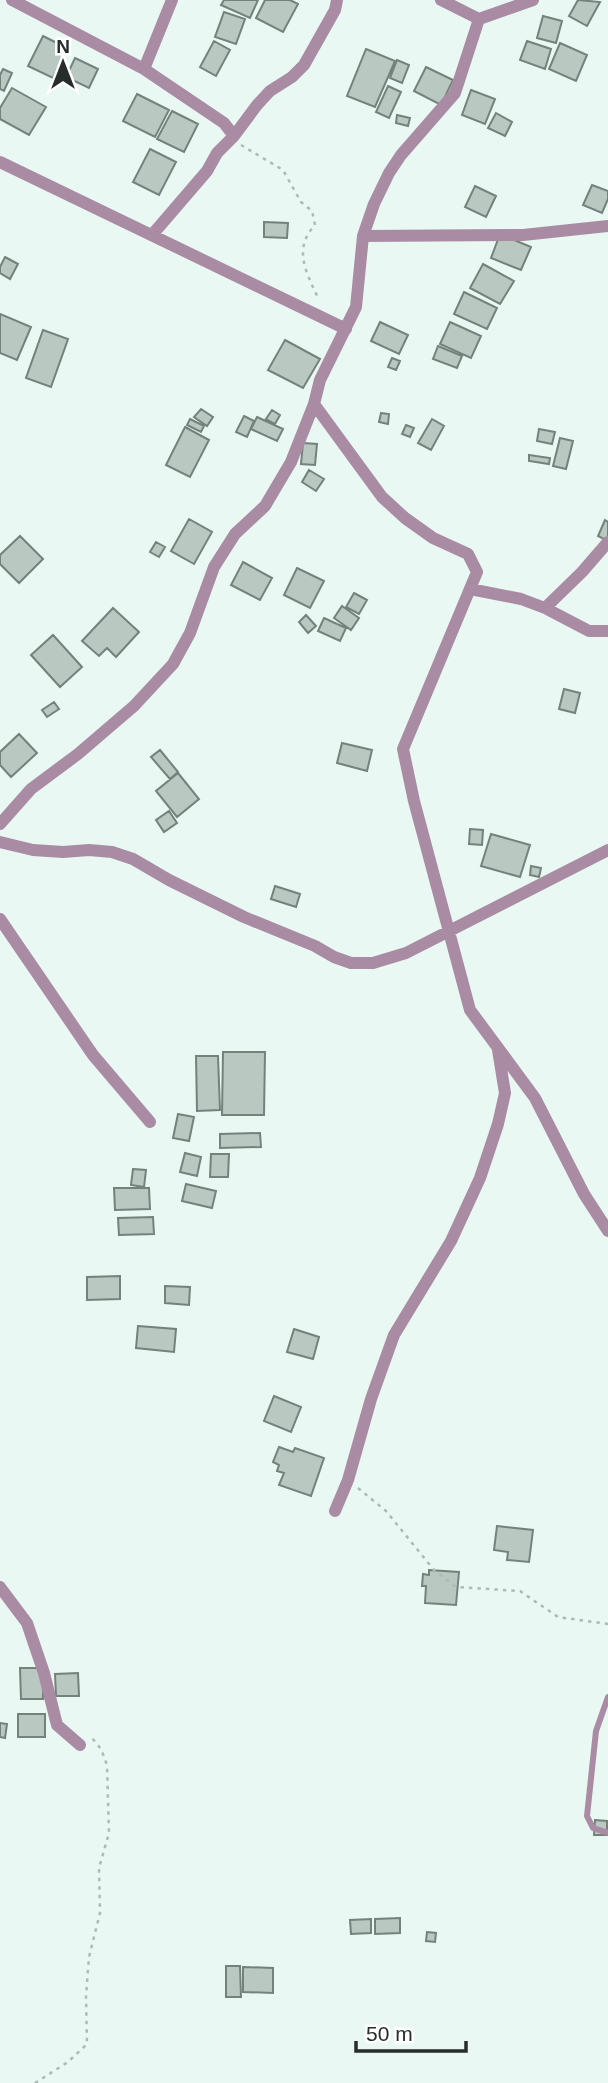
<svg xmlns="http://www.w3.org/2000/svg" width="608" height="2083" viewBox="0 0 608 2083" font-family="Helvetica,sans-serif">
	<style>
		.building { fill: #bac8c2; stroke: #75827c; stroke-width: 2 }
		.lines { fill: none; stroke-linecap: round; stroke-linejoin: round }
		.path { stroke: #aebab5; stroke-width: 2.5; stroke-dasharray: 3.5 5; stroke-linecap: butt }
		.lane { stroke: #a98ca4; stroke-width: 6 }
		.street { stroke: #a98ca4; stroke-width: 12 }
	</style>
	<rect width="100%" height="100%" fill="#e9f8f2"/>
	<path class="building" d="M224,0h34l-8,18 -29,-13z
		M265,0h25l8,4 -15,28 -27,-14z
		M578,0l22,2 -13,24 -18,-10z
		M224,12l21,7 -9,25 -21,-7z
		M543,16l19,5 -6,22 -19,-5z
		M43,36l24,12 -14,30 -25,-12z
		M214,41l16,9 -14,26 -16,-9z
		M527,41l24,8 -6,20 -25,-9z
		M560,43l27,12 -11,26 -27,-12z
		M366,49l29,12 -20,46 -28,-11z
		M75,58l23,11 -9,19 -23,-11z
		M397,60l12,5 -7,18 -12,-5z
		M426,67l27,13 -12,25 -27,-14z
		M3,69l9,4 -8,18 -4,-2v-14z
		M388,86l13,6 -12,26 -13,-6z
		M12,88l34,19 -17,28 -29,-16v-11z
		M471,90l24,9 -10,25 -23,-9z
		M137,94l32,16 -14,27 -32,-16z
		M172,111l26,13 -14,28 -27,-13z
		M496,113l16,9 -7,14 -17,-8z
		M397,115l13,3 -2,8 -12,-3z
		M150,149l26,13 -17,33 -26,-13z
		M592,185l16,6v8l-6,14 -19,-8z
		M475,186l21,10 -10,21 -21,-10z
		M264,222l24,1 -1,15 -23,-1z
		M500,234l31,13 -10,23 -30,-12z
		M5,257l13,7 -8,15 -10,-6v-6z
		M483,264l31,17 -14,23 -30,-16z
		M464,292l33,16 -10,21 -33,-15z
		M0,314l31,13 -14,33 -17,-7z
		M380,322l28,13 -9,19 -28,-13z
		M450,322l31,14 -10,22 -31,-14z
		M43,330l25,9 -17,48 -25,-9z
		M285,340l35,19 -17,29 -35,-18z
		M438,346l24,10 -5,12 -24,-9z
		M392,358l8,3 -4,9 -8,-3z
		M201,409l12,8 -6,9 -13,-9z
		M272,410l8,5 -5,9 -9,-5z
		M381,413l8,1 -1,10 -9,-2z
		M244,416l10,5 -7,16 -11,-5z
		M257,417l26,12 -6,12 -26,-12z
		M190,419l14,7 -3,6 -14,-7z
		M432,419l12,7 -13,24 -13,-7z
		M406,425l8,3 -4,9 -8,-3z
		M185,427l24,13 -19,37 -24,-12z
		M539,429l16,3 -3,12 -15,-3z
		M560,438l13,3 -7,28 -13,-3z
		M303,443l14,1 -2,21 -14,-1z
		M529,455l21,3 -1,6 -20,-3z
		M309,470l15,9 -8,12 -14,-9z
		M189,519l23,13 -18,32 -23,-13z
		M605,520l3,2v19l-10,-5z
		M20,536l23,23 -24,24 -19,-19v-9z
		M156,542l9,5 -6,10 -9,-5z
		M243,562l29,16 -12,22 -29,-15z
		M297,568l27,13 -14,27 -26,-13z
		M354,593l13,7 -8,14 -13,-7z
		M342,606l17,12 -8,12 -17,-12z
		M113,608l26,24 -23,25 -9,-9 -8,8 -17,-15z
		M306,615l10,11 -8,7 -9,-11z
		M324,618l22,10 -6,13 -22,-10z
		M53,635l29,32 -22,20 -29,-32z
		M564,689l16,4 -5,20 -16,-4z
		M54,702l5,7 -12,8 -5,-7z
		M19,734l18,19 -26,24 -11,-12v-13z
		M342,743l30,7 -5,21 -30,-8z
		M160,750l18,22 -8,7 -19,-22z
		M178,773l21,26 -22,18 -21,-26z
		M169,811l8,12 -13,9 -8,-12z
		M470,829l13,1 -1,15 -13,-1z
		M491,834l39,11 -10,32 -39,-11z
		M531,866l10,2 -2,9 -9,-2z
		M275,886l25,8 -4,13 -25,-8z
		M223,1052h42l-1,63h-42z
		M196,1056h22l2,54 -23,1z
		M178,1114l16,3 -5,24 -16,-3z
		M260,1133l1,14 -41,1v-14z
		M185,1153l16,4 -4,19 -17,-4z
		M211,1154h18l-1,23h-18z
		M133,1169l13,1 -2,17 -13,-2z
		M186,1184l30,7 -4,17 -30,-7z
		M114,1188h35l1,21 -35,1z
		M153,1217l1,17 -35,1 -1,-17z
		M120,1276v23l-33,1v-23z
		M165,1286l25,1 -1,18 -24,-2z
		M138,1326l38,3 -2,23 -38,-4z
		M294,1329l25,8 -6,22 -26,-7z
		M274,1396l27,11 -10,25 -27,-11z
		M279,1447l14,5 2,-4 29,10 -13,38 -32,-11 5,-12 -7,-2 2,-6 -6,-3z
		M497,1526l36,4 -4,32 -22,-2 1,-8 -14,-2z
		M429,1570l30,2 -3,33 -31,-2 1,-17h-4l1,-12 6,1z
		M20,1668h23v31h-22z
		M78,1673l1,23h-23l-1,-22z
		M18,1714h27v23h-27z
		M0,1723l7,1 -2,14 -5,-1z
		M595,1820l12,1v14h-13z
		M400,1918v15l-25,1v-15z
		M371,1919v14l-20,1 -1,-14z
		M427,1932l9,1 -1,9 -9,-1z
		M226,1966h14l1,31h-15z
		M243,1967l30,1v25l-30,-1z"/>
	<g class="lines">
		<path class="path" d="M241,145l42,25 18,32 11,9 3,14c-23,24 -8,49 4,75
			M358,1488l28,23 48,59 22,17 64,4 38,26 50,7
			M35,2083l33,-21 19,-18 -1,-48 3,-39 11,-44 -1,-45 10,-35 -2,-68 -6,-16 -9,-11"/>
		<path class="lane" d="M608,1697l-12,34 -9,85 6,12 15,5"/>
		<path class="street" d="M12,0l132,69 80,54 10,13
			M441,0l38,19 54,-19
			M479,19l-24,74 -54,62 -12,18 -15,31 -11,32 -7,71 -36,73 -6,24 68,93 23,21 28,20 35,16 9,18 -74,177 11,52 56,209 65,88 49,96 24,37
			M144,69l28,-69
			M0,162l346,167
			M152,235l55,-64 10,-18 17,-17 23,-31 13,-14 22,-14 12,-12 31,-55 2,-10
			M363,236l160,-1 85,-9
			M470,589l51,10 24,9 44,23h19
			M545,608l37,-36 26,-30
			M0,824l31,-35 47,-35 56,-48 39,-42 17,-31 24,-66 21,-33 30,-28 26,-44 23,-58
			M0,842l33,8 30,2 26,-2 23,2 21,7 36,21 75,37 71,29 19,11 17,6h22l33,-10 202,-103
			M0,919l93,136 57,67
			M335,1511l13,-31 23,-81 23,-64 57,-94 29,-63 18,-54 7,-31 -7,-43
			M0,1587l27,36 17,50 13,52 23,20"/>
	</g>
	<g transform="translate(63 63)" stroke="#ffffff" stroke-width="5" paint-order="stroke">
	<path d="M0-5L12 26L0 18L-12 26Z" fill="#272d2a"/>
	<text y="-10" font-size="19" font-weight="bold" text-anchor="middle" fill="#272d2a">N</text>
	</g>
	<path d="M356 2041v10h110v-10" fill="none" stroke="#272d2a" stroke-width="3.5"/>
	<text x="366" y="2041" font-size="21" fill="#272d2a" stroke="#ffffff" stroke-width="5" paint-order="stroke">50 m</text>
</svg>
